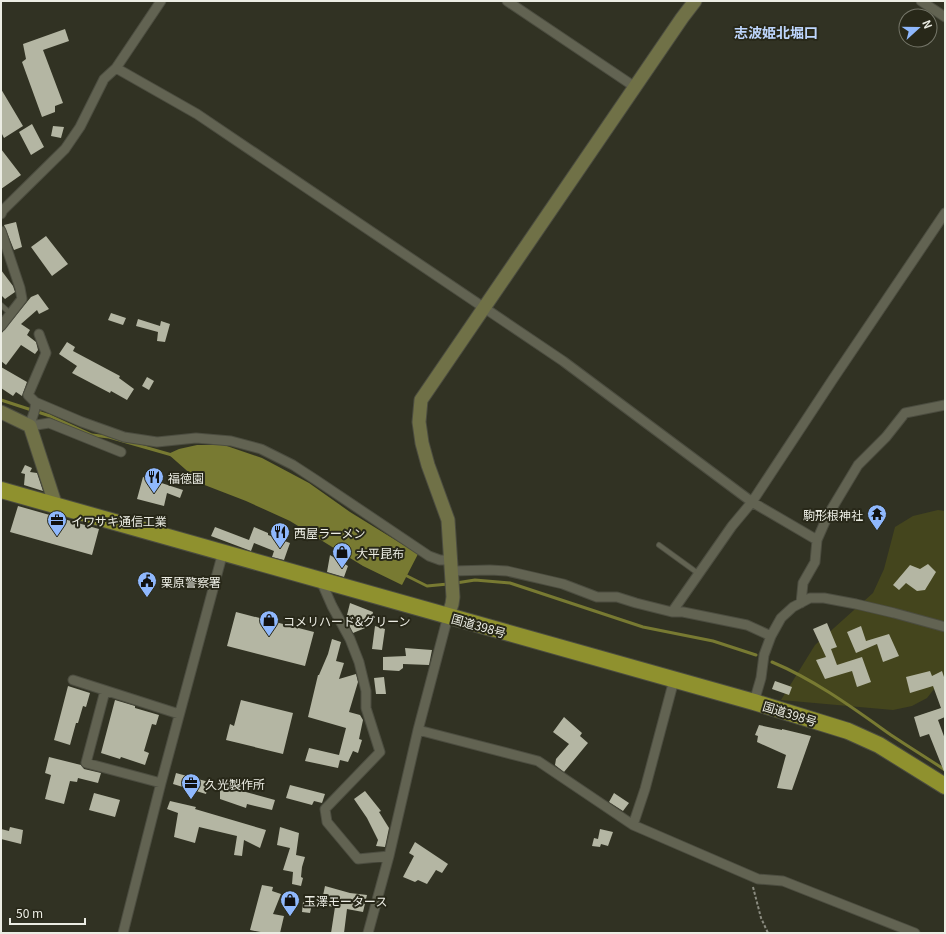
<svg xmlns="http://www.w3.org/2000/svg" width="946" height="934" viewBox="0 0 946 934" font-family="Georgia,'Noto Sans JP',serif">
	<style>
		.green { fill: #44451d }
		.water { fill: #787a32 }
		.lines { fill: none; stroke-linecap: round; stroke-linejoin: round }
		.stream { stroke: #787a32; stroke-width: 3 }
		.building { fill: #b4b6a3 }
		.lane-casing { stroke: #4c4d40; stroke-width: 6 }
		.street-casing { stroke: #4c4d40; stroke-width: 11 }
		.secondary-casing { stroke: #4c4d40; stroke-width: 15 }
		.highway-casing { stroke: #4c4d40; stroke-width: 18 }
		.path { stroke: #8b8c80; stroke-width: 2; stroke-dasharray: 3 2; stroke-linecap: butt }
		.lane { stroke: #626352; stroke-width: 4.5 }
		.street { stroke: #626352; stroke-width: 9 }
		.secondary { stroke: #707147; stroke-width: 13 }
		.highway { stroke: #8f912e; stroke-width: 16 }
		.labels { text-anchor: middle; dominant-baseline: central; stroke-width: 4; stroke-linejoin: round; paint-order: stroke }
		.poi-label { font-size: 12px; fill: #ecede4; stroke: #282819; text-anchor: start }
		.street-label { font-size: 12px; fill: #ecede4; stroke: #282819 }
		.quarter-label { font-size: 14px; font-weight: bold; fill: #bed6fd; stroke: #282819 }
	</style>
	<rect width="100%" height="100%" fill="#313223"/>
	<path class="green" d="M938,510l7,1v164l-18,23 -15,8 -19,4 -112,-10 34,-55 58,-52 11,-24 11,-42 18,-11z"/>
	<path class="water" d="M197,445h27l38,13 47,25 41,29 68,42 -16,31 -39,-19 -73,-45 -44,-20 -44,-17 -34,-30 11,-5z"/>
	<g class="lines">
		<path class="stream" d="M1,400l49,16 42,19 17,2 63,18
			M405,575l22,11 21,-2
			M456,583l19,-3 35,3 133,44 70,14 43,14
			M772,662c43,18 81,46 119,73 18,12 36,23 54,35"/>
	</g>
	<path class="building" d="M65,29l4,12 -26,9 20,53 -8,3v6l-13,5 -20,-55 4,-3 -3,-15z
		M1,89l22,37 -19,12 -3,-6z
		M32,124l12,23 -13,8 -12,-23z
		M53,126l11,1 -3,11 -10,-2z
		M1,149l20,26 -20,14z
		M16,222l6,25 -8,3 -10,-25z
		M46,236l22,28 -16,12 -21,-29z
		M1,270l12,16 2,6 -10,7 -4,-4z
		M38,294l11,15 -10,5 -2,-4 -16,14 9,6 -3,5 9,7 2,8 -3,4 -14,-9 -15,20 -5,-4v-27l30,-37z
		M111,313l15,5 -3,7 -15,-5z
		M138,319l22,7 1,-5 9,3 -5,18 -8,-1 1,-9 -22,-6z
		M67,342l8,5 -2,4 47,25 -1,2 15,11 -7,11 -16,-9 -1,2 -38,-20 5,-7 -18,-12z
		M1,367l26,15 -5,14 -6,-4 -3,4 -12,-8z
		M147,377l7,4 -5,9 -7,-4z
		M25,465l7,3 -2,4 7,1 6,18 -19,-6 1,-11 -4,-1z
		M143,477l40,13 -3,8 -13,-5 -3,13 -27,-7z
		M18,506l81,23 -7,26 -82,-23z
		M215,527l34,13 5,-13 14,6v2l22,8 -6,17 -12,-3 2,-6 -20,-8 -3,8 -40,-15z
		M330,555l18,11 -4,11 -17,-5z
		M928,564l8,8 -11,18 -8,1 -11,-8 -7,7 -6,-5 17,-20 10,4z
		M350,603l23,9 -3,14 -17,7 -4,-8 12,-5 -14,-5z
		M236,612l78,20 -9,34 -78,-20z
		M827,623l10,24 -6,2 6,16 25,-8 9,25 -14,5 -5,-16 -27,8 -9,-19 10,-3 -13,-28z
		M375,626l10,3 -3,21 -10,-1z
		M861,626l5,15 23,-7 10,22 -16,6 -6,-18 -21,9 -9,-21z
		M332,639l9,3 -5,19 8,2 -5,16 17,-5 2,8 -9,30 11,3 3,5 -4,19 3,1 -4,13 -5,-2 -5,11 -8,-2 -2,8 -33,-7 4,-13 30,7 7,-27 -38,-11 10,-42h1l9,-21z
		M405,648l27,2 -3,15 -26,-1v4l-4,3 -16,-1v-13l23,-1z
		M930,671l2,5 10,-5 3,9v37l-7,3 7,19v35l-16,-40 -9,3 -6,-20 27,-9 -8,-22 -23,7 -4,-16z
		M384,677l2,17h-10l-2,-16z
		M775,681l17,6 -3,8 -17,-6z
		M68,686l22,7 -4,14 -3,-1 -5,17h-2l-6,22 -16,-5z
		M115,700l20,6v2l24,7 -3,10 -4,-1 -8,27 5,2 -4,12 -24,-8 -1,2 -19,-6z
		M241,700l52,13 -10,41 -57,-14 4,-16 4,2z
		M564,717l18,16 -2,3 8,7 -24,29 -9,-7 1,-6 13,-15 -16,-12z
		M759,725l23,5v-1l29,7 -19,54 -15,-2 9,-33 -29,-13 1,-6 -3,-1z
		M49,757l32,8 3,4 17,4 -3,10 -20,-5 -1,4 -7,-1 -6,23 -19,-5 6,-24 -6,-2z
		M176,773l33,9 -3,12 -33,-10z
		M220,785l55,15 -3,10 -25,-6 -1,4 -26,-9z
		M290,785l35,9 -3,9 -8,-2 -2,4 -26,-7z
		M365,791l16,20 -2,1 10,16 -4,19 -9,-1 2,-6 -11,-22 -13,-19z
		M94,793l26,7 -5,17 -26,-7z
		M614,793l15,10 -6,8 -14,-9z
		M170,801l26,6 -1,2 71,21 -6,18 -16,-8 -2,16 -8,-1 3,-19 -38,-9 -4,16 -21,-6 4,-24 -11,-4z
		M10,827l13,3 -2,14 -20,-5v-10l8,2z
		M280,827l19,6 -3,22 9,2 -3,10 -1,10 2,1 -2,8 -9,-2 1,-12 -10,-2 7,-22 -13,-3z
		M600,829l13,3 -5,14 -7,-2 -1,3 -8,-1 2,-8 4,1z
		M415,842l33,22 -6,9 -6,-3 -9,14 -9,-4 -3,2 -12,-5 11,-21 -5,-3z
		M262,885l11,2 -1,4 9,3 -8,20 11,2 -4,17h-14l-16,-3z
		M325,886l25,7 17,2 -4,17 -16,-3 -3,24h-13l4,-26 -14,-2z
		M303,902l9,2 -2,9 -8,-1z"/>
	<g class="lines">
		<defs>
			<path id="lane" d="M1,305l10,9
				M659,545l40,29"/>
			<path id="street" d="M507,1l128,86
				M921,1l24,16
				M116,68l81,46 366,247 189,141 65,38
				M1,214l2,-4 62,-61 15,-22 24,-48 12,-11 45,-67
				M1,231l19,57 2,11 -21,27
				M39,334l7,19 -18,42 7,7 47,20 42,15 33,5 39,-4 35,3 30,8 32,16 23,15 113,76 11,4h11
				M35,402c2,7 -4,16 -5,24l19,-3 72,29
				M452,571l38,-1 17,1 56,13 34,13h20l19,6 36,9h11l64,13 24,11
				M321,581l11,25 18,33 9,23 7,29v17l14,44 -55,57 2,13 31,37 31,-3
				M801,603l2,-20 12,-21 2,-22 11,-25 30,-50 28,-28 19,-24 40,-8
				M672,612l60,-86 20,-24 81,-123 112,-166
				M73,680l106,34
				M105,691l-19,72 75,20
				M754,702l7,-24 3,-23 7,-19 10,-18 12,-11 17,-9h14l32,6 38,9 51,14
				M418,730l120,31 95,64 125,54 25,2 132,52
				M633,825l12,-36 29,-109
				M123,933l38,-150 62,-231
				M368,933l21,-77 29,-126 30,-114"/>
			<path id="secondary" d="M1,412l29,14 26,80
				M448,616l4,-12 1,-7 -5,-77 -20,-55 -6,-22 -3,-21 2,-22 261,-382 13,-17"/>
			<path id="highway" d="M1,490l753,212 94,29 31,14 66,41"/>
		</defs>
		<use href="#lane" class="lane-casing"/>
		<use href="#street" class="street-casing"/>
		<use href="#secondary" class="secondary-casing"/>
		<use href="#highway" class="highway-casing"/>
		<path class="path" d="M753,887l8,31 7,15"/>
		<use href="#lane" class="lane"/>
		<use href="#street" class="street"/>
		<use href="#secondary" class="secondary"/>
		<use href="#highway" class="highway"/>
	</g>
	<defs>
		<symbol id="restaurant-pin" viewBox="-11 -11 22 30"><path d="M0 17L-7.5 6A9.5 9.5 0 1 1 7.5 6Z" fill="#8fb8fd" stroke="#282819"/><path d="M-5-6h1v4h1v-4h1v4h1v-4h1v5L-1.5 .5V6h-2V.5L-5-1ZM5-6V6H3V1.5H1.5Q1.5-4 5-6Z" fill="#111"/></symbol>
		<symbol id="temple-pin" viewBox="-11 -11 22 30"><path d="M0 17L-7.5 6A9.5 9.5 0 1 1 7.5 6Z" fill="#8fb8fd" stroke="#282819"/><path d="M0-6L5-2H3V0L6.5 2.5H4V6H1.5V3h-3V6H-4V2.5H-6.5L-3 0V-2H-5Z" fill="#111"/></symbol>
		<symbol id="office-pin" viewBox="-11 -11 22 30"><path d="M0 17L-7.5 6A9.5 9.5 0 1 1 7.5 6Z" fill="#8fb8fd" stroke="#282819"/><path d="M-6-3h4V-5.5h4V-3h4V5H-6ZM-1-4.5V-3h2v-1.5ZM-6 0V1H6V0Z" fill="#111"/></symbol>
		<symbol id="shop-pin" viewBox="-11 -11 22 30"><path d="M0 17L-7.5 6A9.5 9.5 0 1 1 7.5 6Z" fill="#8fb8fd" stroke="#282819"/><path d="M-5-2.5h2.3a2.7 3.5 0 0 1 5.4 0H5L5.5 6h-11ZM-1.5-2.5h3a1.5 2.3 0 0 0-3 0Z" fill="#111"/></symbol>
		<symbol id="civic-pin" viewBox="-11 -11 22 30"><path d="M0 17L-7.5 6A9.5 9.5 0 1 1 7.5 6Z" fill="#8fb8fd" stroke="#282819"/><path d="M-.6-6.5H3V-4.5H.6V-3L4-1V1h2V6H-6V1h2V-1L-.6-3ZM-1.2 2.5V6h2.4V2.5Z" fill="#111"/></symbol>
	</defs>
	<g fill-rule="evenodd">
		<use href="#restaurant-pin" x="143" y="466" width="22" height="30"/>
		<use href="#temple-pin" x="866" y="503" width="22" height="30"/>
		<use href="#office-pin" x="46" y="509" width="22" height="30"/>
		<use href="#restaurant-pin" x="269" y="521" width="22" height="30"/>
		<use href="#shop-pin" x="331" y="541" width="22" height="30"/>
		<use href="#civic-pin" x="136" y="570" width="22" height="30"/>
		<use href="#shop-pin" x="258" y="609" width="22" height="30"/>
		<use href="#office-pin" x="180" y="772" width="22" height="30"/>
		<use href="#shop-pin" x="279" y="889" width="22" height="30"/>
	</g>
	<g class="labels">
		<g class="poi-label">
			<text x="168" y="477">福徳園</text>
			<text x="863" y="514" text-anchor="end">駒形根神社</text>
			<text x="71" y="520">イワサキ通信工業</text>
			<text x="294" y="532">西屋ラーメン</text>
			<text x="356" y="552">大平昆布</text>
			<text x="161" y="581">栗原警察署</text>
			<text x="283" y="620">コメリハード&amp;グリーン</text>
			<text x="205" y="783">久光製作所</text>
			<text x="304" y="900">玉澤モータース</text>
		</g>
		<g class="street-label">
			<text transform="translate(479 625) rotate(16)">国道398号</text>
			<text transform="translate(790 713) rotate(17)">国道398号</text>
		</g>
		<g class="quarter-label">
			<text x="776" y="32">志波姫北堀口</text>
		</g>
	</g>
	<rect width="946" height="934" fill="none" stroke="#ecede4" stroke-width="4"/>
	<g transform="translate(918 28) rotate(69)"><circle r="19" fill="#282819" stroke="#76776a"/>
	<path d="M0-3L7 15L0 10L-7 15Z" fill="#8fb8fd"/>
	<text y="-6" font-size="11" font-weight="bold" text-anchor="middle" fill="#ecede4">N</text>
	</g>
	<path d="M10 918v6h75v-6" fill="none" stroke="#ecede4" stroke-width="2"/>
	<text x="16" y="918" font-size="12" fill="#ecede4" stroke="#282819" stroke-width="3" paint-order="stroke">50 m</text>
</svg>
